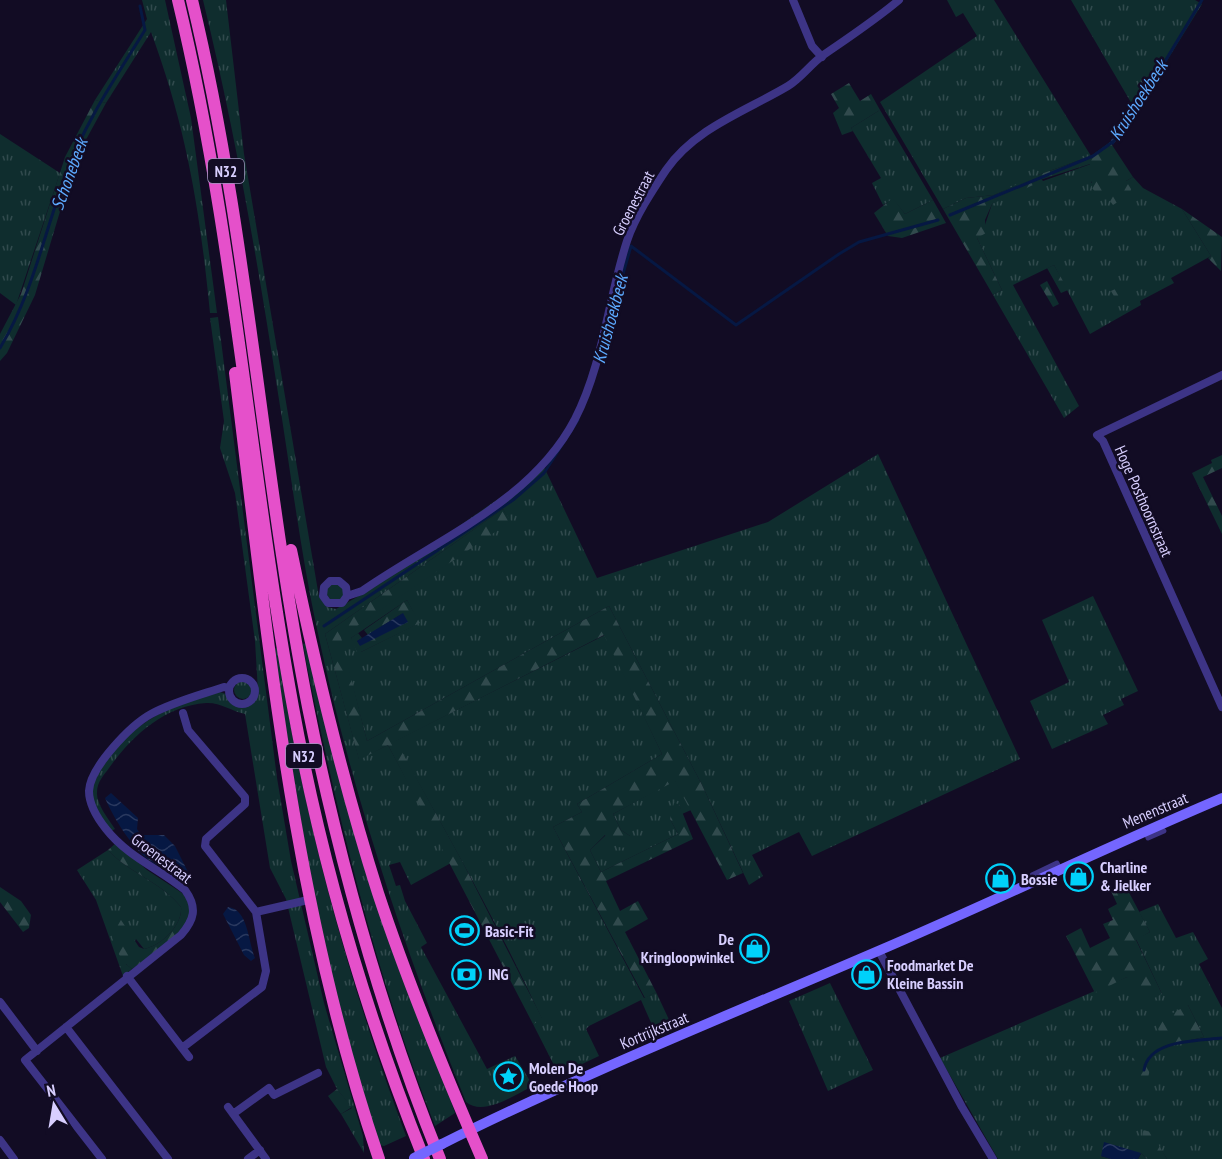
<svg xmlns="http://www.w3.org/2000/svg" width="1222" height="1159" viewBox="0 0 1222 1159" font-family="'PT Sans Narrow',sans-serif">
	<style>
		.grass { fill: url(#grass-tufts); fill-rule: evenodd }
		.forest { fill: url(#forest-firs) }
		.water { fill: url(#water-waves) }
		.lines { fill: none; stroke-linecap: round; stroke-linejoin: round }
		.stream { stroke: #061843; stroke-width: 3 }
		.pedestrian { stroke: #3d3486; stroke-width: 5 }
		.minor { stroke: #3d3486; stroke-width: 8 }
		.secondary { stroke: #7466ff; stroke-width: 10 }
		.trunk { stroke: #e550ca; stroke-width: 12 }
		.secondary-bridge { stroke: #7466ff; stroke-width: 10 }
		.labels { text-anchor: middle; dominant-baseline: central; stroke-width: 5; stroke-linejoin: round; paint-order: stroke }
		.shield { fill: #120c24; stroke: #9d94bd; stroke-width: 1.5 }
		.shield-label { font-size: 15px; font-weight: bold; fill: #d8cfff }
		.street-label { font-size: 16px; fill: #d8cfff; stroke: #120c24 }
		.poi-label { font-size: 16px; font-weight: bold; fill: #d8cfff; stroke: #120c24; text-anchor: start }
		.water-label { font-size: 18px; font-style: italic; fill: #5daaff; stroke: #120c24 }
	</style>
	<defs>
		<pattern id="grass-tufts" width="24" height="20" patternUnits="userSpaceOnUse" patternTransform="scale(1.5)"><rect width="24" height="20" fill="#0f2d2e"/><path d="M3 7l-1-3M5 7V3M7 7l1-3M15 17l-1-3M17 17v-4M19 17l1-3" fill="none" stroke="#314a4d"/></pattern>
		<pattern id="forest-firs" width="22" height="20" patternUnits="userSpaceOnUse" patternTransform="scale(1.5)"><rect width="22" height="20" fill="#0f2d2e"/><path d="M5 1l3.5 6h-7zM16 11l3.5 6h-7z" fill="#314a4d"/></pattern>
		<pattern id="water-waves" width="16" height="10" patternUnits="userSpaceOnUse" patternTransform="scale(1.5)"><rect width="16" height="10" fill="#061843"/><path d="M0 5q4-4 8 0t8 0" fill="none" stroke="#2a395f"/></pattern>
	</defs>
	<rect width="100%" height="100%" fill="#120c24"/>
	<path class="grass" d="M142,0h23l26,118 26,195h-7c-10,-102 -23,-183 -59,-281l-45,71 -11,-3 52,-81z
		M203,0h23l18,154 75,443 8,10 9,2 21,-12 187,-130 53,111 171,-56 110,-68 142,305 -208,97 -13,-24 -47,23 11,21 -14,9 -47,-100 -93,-179 -242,135 -27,-104 170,-116 -7,-12 -178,125 34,125 29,-14 63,118 -40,22 -11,-23 -11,3 7,21 4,-1 5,16 22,42 -6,4 66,122 28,-13 18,30c-17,8 -49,31 -67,16 -62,-153 -115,-312 -149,-473 -17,-80 -27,-162 -40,-242 -20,-130 -43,-260 -74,-387zM407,600l12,23 -58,29 -10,-14z
		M947,0h47l97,156 -53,19 5,6 48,-17 2,14 -2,5 35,-2 7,-4 10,11 39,21 29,47 -40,22 3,5 -34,18 1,4 -51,29 -36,-69 -41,20 66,121 -15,12 -71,-123 9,-5 -25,-52 8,-13 7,-21 41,-26 -39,17 -28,3 -23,11 -63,-107 97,-66 -14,-23 -7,4z
		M1071,0h124l7,4 -66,107z
		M880,110l53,90 -28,14 -12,-15 -10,6 -11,-22 9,-5 -30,-50z
		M0,134l60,39 -44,132 -16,-12z
		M218,317l59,461 14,83 33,142 39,133 1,17 -23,-39 11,-6 -15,-19 -11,-22 -40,-168 -16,-31 -25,-154c-13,-3 -26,-12 -39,-11 -42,3 -74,33 -97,65 -5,7 -12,14 -12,24 -1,12 11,26 18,37l-4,2c-6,-10 -15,-21 -18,-32 -3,-13 4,-24 11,-34 36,-49 58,-53 113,-74l9,3 10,12h9l10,-5 3,-10 -3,-50 -20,-148 -15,-45 4,-27 -14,-103z
		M335,583l8,4 1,12 -11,4 -8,-11 2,-5z
		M1093,596l45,95 -17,8 3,6 -21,10 5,9 -56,25 -22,-48 39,-19 -27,-62z
		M605,635l57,119 -85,50 5,8 -29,15 91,171 12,-6 16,34 -16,8 -15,-34 -52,26 -3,3 13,27 -40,19 -26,-51 9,-5c-44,-95 -95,-186 -147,-278z
		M306,643l39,153 110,317 -20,13c-59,-150 -96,-304 -128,-460l-4,-22z
		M277,648c26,166 70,330 129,488l-22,10 -5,-1 -27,-87 -35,-140 -44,-269z
		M234 690a9 9 0 1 1 18 0a9 9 0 1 1-18 0Z
		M675,780l16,30 -9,4 -3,-10 -9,15 8,15 -77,38 -11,-22 16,-15 4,4 20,-3 -9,-6 -8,-16z
		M108,850c21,23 53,32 73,57 2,18 -20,39 -37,42l-8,-10 -10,25 6,5 -9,7 -27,-76 -19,-30z
		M1158,904l18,34 17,-6 15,27 -9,5 23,44v151h-55l-11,-17 -15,11 6,6h-9l3,-5 -40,2 10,3h-113l-58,-101 187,-81 35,17 -26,-55 14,-7 -11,-20zM1188,1005l16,32 -39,9z
		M830,983l43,87 -45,21 -39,-90z"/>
	<path class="forest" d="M849,83l11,18 11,-7 9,16 -29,18 2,3 -11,4 -9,-22 6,-5 -8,-14z
		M95,100l11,3 -30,55 -41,137 -28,58 -7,8v-27l21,-40 44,-137z
		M1110,142l23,35 -7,4 5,8 -1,5 -17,11 -6,-8 -5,3 -10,-12 -2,-24 -50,16 -2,-5 53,-19z
		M1033,177l3,6 -3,2 -41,19 -7,16 1,13 -9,5 25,52 -9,5 -50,-86 23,-11 28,-3z
		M893,198l12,16 28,-14 13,23 -44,15 -14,-2 -14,-23z
		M1182,209l40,28 -1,34 -13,-13 3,-2z
		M1054,265l14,25 -7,3 -14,-25z
		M1047,281l12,23 -6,3 -13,-22z
		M1128,283l8,14 -16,10 -9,-16z
		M1222,455v13l-19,9 19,39v18l-30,-61 20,-10 -1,-3z
		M503,509l8,12 -170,116 26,104 242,-135 93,179 41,88 -16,7 -52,-99 -62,33 8,16 9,6 -1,12 -12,-1 -12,-12 -15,15 11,22 77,-38 -8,-15 4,-16 5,1 14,35 -87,42 14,30 18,-10 10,18 -23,13 31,60 -11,6 -92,-171 29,-15 -5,-8 85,-50 -58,-119 -208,106 66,120 81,159 -10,4 -145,-279 -29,15 -34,-126z
		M407,600l13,23 -59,29h-4l-6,-14 7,-5 4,5 -5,3 3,4 43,-32 -35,22 -4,-5z
		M116,843l31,27 35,23c29,30 -29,61 -50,76 -13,-9 -23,-31 -21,-47l8,-5 20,30 5,2c17,-3 39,-24 37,-42 -20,-25 -52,-34 -73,-57z
		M1125,885l25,47 -14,8 26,54 -21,11 -14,-28 -32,16 -29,-57 15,-8 9,20 20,-10 -7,-14 10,-4 -5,-11 9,-5 -6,-13z
		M0,887l21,14 10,14 -2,13 -6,4 -23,-30z
		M1188,1005l16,32 -40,9 -8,-24z
		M1154,1050l-6,28 -15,-2 -1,-18z
		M337,1089l15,18 -11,7 -13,-18z
		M1143,1130l8,2 16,27h-20l-6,-6z"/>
	<path class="water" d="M1133,107l3,4 -23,34 -3,-3z
		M403,613l5,9 -48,24 -3,-5z
		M111,793l27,25 -1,11 4,6h23l11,11 13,26 -4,5c-11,-7 -25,-9 -35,-17 -17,-12 -36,-43 -44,-62z
		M228,907c20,2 20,34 27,51l-4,3 -7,-6 -21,-41z
		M1104,1142l37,11 -3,6h-27l-10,-3z"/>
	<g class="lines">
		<path class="stream" d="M1135,111l67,-111
			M950,215l143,-59 21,-15
			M615,302l16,-56 105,79 103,-71 20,-12 79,-22
			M0,348c33,-55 44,-114 66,-174 19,-52 50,-97 79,-144l-5,-24
			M324,626l189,-126 31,-27 34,-53
			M1144,1070c5,-31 54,-29 78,-32"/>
		<path class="pedestrian" d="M1162,829l2,2 -16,7 -1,-3z
			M1057,863l1,2 -26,12v-2z"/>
		<path class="minor" d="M793,0l19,46 10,11
			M1222,375l-125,60 6,6 119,266
			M347,596l-1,-9 -7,-6h-9l-6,6 -1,9 5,7h14l5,-7 15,-5c73,-51 170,-89 213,-172 28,-54 33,-120 52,-178 8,-24 25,-50 39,-71 29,-42 80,-59 122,-84 13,-8 22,-21 34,-30 26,-18 52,-35 77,-56
			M229 691a13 13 0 1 1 26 0a13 13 0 1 1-26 0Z
			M256,912l52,-12
			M879,951l83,156 31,52
			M127,976l62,81
			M0,1002l37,49
			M66,1027l102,132
			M182,1048l80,-61 4,-16 -10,-59 -51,-66 1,-7 39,-35v-7l-57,-67 -5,-17
			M228,1107l38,52
			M233,1114l36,-26 5,7 44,-22
			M0,1140l14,19
			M102,1159l-77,-99 156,-125c13,-15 17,-27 4,-45 -26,-21 -58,-34 -79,-61 -8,-10 -17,-25 -17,-38 1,-24 42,-66 62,-77 22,-12 49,-19 73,-27l5,1
			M248,1159l12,-9"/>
		<path class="secondary" d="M442,1144c142,-71 290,-130 436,-193 115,-49 228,-104 344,-153"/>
		<path class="trunk" d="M178,0c56,232 72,472 115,707 28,154 73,307 131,452
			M192,0c56,232 70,473 116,707 31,154 73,306 132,452
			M235,373c33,265 57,532 144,786
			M291,550c24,116 51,230 87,343 30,91 66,178 104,266"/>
		<path class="secondary-bridge" d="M414,1158l28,-14"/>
	</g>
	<defs>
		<symbol id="shop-ring" viewBox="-11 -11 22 22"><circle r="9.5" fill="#120c24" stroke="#00d1fa" stroke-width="1.5"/><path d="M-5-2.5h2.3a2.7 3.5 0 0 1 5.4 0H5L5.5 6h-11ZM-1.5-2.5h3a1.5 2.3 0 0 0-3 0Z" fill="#00d1fa"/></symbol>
		<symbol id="stadium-ring" viewBox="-11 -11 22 22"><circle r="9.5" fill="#120c24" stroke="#00d1fa" stroke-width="1.5"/><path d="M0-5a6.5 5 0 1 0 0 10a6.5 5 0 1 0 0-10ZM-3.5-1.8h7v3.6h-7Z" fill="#00d1fa"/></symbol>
		<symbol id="bank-ring" viewBox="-11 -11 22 22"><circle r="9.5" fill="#120c24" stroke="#00d1fa" stroke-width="1.5"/><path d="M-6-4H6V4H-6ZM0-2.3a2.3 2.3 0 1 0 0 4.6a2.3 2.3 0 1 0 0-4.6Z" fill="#00d1fa"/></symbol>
		<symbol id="sight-ring" viewBox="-11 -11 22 22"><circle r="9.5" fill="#120c24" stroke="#00d1fa" stroke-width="1.5"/><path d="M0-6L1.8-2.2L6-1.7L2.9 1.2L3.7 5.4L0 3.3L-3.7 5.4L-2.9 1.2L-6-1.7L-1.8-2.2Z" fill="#00d1fa"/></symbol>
	</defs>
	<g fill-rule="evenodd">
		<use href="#shop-ring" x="1062" y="860" width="33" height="33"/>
		<use href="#shop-ring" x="984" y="862" width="33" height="33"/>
		<use href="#stadium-ring" x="448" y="914" width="33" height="33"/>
		<use href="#shop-ring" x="738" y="932" width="33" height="33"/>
		<use href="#bank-ring" x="450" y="958" width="33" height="33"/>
		<use href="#shop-ring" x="850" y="958" width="33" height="33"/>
		<use href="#sight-ring" x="492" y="1060" width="33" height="33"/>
	</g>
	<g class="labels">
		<g class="shield">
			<rect x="208" y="159" width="36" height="24" rx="4.5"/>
			<rect x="286" y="744" width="36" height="24" rx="4.5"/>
		</g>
		<g class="shield-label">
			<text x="226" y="171">N32</text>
			<text x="304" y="756">N32</text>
		</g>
		<g class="street-label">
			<text transform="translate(633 203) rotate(-62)">Groenestraat</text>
			<text transform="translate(1144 501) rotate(66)">Hoge Posthoornstraat</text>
			<text transform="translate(1155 810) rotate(-23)">Menenstraat</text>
			<text transform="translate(162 858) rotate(37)">Groenestraat</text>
			<text transform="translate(654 1030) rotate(-23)">Kortrijkstraat</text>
		</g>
		<g class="poi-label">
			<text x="1100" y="867">Charline<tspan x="1100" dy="18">&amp; Jielker</tspan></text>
			<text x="1021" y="879">Bossie</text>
			<text x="485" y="931">Basic-Fit</text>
			<text x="734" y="939" text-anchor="end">De<tspan x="734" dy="18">Kringloopwinkel</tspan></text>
			<text x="887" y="965">Foodmarket De<tspan x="887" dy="18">Kleine Bassin</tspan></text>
			<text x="488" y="974">ING</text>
			<text x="529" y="1068">Molen De<tspan x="529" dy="18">Goede Hoop</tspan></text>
		</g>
		<g class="water-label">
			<text transform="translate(1138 100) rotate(-57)">Kruishoekbeek</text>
			<text transform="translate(69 174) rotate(-70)">Schonebeek</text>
			<text transform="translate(610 319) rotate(-75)">Kruishoekbeek</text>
		</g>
	</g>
	<g transform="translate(54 1105) rotate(349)" stroke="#120c24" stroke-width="4.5" paint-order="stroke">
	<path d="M0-4.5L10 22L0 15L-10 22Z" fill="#d8cfff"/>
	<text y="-9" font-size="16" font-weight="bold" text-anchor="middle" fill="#d8cfff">N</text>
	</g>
</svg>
